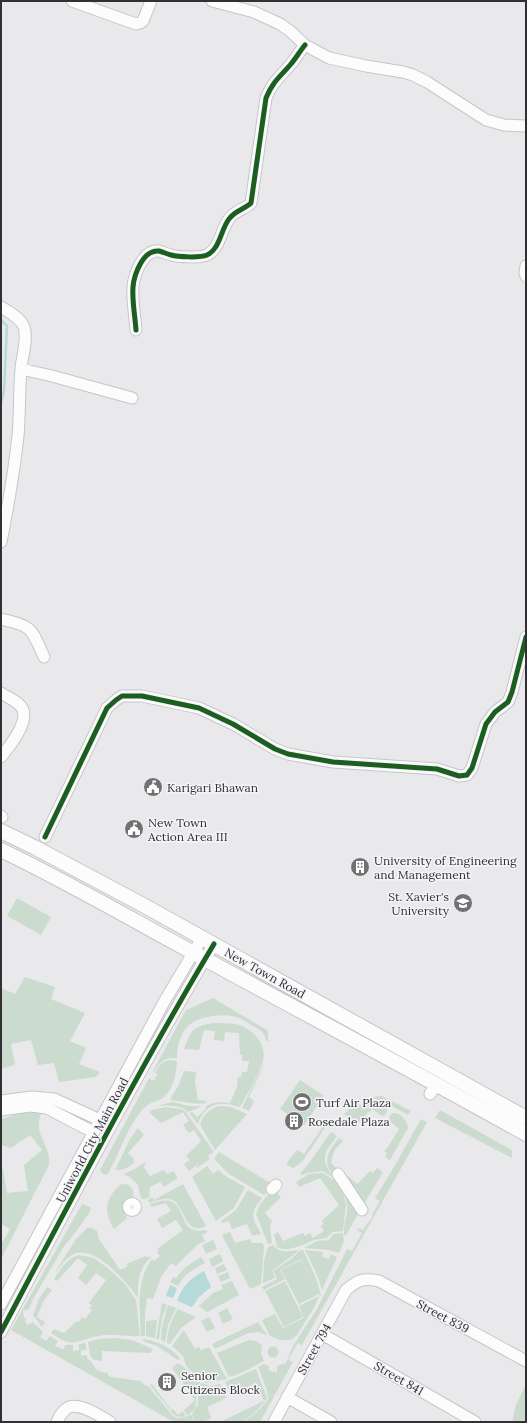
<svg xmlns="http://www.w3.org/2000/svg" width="527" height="1423" viewBox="0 0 527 1423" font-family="Lora,serif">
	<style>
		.green { fill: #cbdbce }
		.water { fill: #b6d9d9 }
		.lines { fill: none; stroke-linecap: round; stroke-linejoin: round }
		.stream { stroke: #b6d9d9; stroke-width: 2.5 }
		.minor-casing { stroke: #c6c6c8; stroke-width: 13 }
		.major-casing { stroke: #c6c6c8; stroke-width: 16 }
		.minor { stroke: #fcfcfc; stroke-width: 11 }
		.major { stroke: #fcfcfc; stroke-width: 14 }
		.cycleway-casing { stroke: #f5f5f9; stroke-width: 8 }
		.cycleway { stroke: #1b5e20; stroke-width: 5 }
		.labels { text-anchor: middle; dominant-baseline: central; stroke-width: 3; stroke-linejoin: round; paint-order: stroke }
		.poi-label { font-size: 12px; fill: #313133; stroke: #f5f5f9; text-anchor: start }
		.street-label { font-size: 12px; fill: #313133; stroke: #f5f5f9 }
	</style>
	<rect width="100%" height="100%" fill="#e9e9eb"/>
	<path class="green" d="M17,898l34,19 -10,18 -34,-19z
		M25,977l30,10 -4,12 34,14 -15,28 16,7 -7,16 21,8 -4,5 -37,5 -5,-19 -16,2 -7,-25 -20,4 4,21 -14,4v-81l14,6z
		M213,998l55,33v10h-2c-1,-9 -6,-11 -13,-15 -5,-3 -11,-8 -17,-9 -14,-4 -39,-1 -49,10 -8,9 -10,21 -10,32 -11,-4 -18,4 -23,13l-1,-1 33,-61z
		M212,1023c8,0 16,0 24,1 16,4 31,19 27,36 -3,13 -16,34 -23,47 -20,-6 -34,-5 -42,17l-9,-11 3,-1 5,5 9,-8 -1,-2c8,-6 15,-5 25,-4l7,-16 1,-10h3l1,-5h5l2,-11h-7v-6h-2l-1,-22 -14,-1 -1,9 -10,-1 1,-9 -11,-1 -5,20 -15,-1c8,-20 7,-21 28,-26z
		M168,1060l9,1c-1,14 -4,31 -16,38 -7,3 -13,4 -19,11 -13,15 -23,43 -33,62l-3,3 -4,-2 -2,-3 49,-92 4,3 5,-7 -3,-1c4,-7 6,-11 13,-13z
		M263,1065h1l-15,32 5,4 -5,10 -7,-3z
		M184,1071l12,1 -1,9 3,19 8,1v2c-13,2 -23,-2 -36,-3l9,-16z
		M300,1080l24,16 -20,29 -24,-16z
		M382,1096l29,15 -3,4 -22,-12 -15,-6z
		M173,1102l15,4h13l-5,3h-1l-7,3c-7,-7 -21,-7 -31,-6l7,-2z
		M364,1104h13l10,3v4l-2,4 -3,1 -10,-7 -15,15 -13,-10 7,-6z
		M219,1106l12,1 16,7 -32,36 -15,-25c3,-11 9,-15 19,-19z
		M166,1107l15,2 4,2 29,41 -6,4 2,3 -13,9 -1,-1 4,-4 -11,8 -5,-7 6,-4 -4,-4 15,-15 -7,-11 -5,3 -6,-8 6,-4 -6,-9 -22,11 -12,-11 3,-2z
		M35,1109l8,1c-10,18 0,26 5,43 1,4 1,8 1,12l-48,94v-14l9,-16 -9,-5v-55h2l4,24 21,-2 -4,-26 18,-15 -12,-15 -19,13 -10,-3v-26z
		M440,1110l72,40v8l-77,-40z
		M392,1113c8,-1 15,7 16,15l-18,32 -5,-3 2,-4 -3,-2 4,-4 11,-18 -9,-8 -1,-4z
		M421,1119l6,3 -125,223 -4,-2 -9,15v2l4,2 -33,60h-17c10,-6 19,-14 25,-23l-1,-9 -9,-23 6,-3 5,2v5l8,1v-6l9,-3 7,-17 24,-37 30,-60 5,2 10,-18 -5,-3 1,-2 5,2 10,-14 -1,-1 8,-14 -5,-3 19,-31z
		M324,1125l2,1 -24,36 -9,6 -7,-4 11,-14 7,4z
		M138,1128l6,7 -16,18 6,6v4c-6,4 -11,8 -19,7l15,-31z
		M331,1132l6,4c-14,18 -17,23 -3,42l-11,-7 -16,2 -6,2 -1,-1 9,-11z
		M339,1138l4,3 -9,10 -3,12 8,7 20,42 -14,25c-4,-11 4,-22 2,-33 -4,-30 -37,-34 -8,-66z
		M219,1152l53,32v4l-8,7 -35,-21 -15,-15z
		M145,1162l1,2 -3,2 7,10 14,-6 3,4 6,-3 5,7 -14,9 -4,-5 -10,5 -1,10 -4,2h-4l-3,-14 -8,-8 -7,-3 12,-5z
		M207,1166l6,8 5,-4 9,7 18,10 -11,21 -18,13 -24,-44z
		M377,1168l6,4 -19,32 -19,-26 3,-2 9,8 13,-13 3,2z
		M323,1173l14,9 6,11 3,11 -3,27 -11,1 -5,6c-4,0 -9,1 -13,2 -10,4 -26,13 -37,7l-3,-13 4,-2 5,9 20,-8 2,3 5,-3 3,5 11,-7 -3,-5 3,-2 -2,-3 17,-16 -19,-27 -21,9 -3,-5 13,-8z
		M121,1184c10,0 14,4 12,15 -9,4 -12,10 -6,19l-13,11c-11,-17 -9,-31 7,-45z
		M183,1184l23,42c-22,12 -21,-25 -37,-27 -6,-1 -13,2 -19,4l-2,-3 4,-3 2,3z
		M273,1189l8,8 -16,16 7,8 -2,6 2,16 -4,1 -12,-30 4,-10z
		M248,1190l14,8c-13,16 -10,19 -1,36l-9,2 -5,-12 -15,5 -3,-8 -7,2 -1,-2 15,-11z
		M160,1201c3,0 7,-1 10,0 17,5 8,35 36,29l2,2 -6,3 3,6 -8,4 -21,21 -5,-3 -10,14 -8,22 -6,-1 -2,18v20h-4c-1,-26 -6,-54 11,-77l2,2 6,-5 -3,-4 2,-1 -2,-2 26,-19 -7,-10 -14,8 -5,-9 14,-8 -5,-8 -14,4 -2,-3z
		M82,1204l8,3 1,3 -13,19 -15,19 -30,51 -4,10 -6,2 1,7h3l-2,2 2,5 6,-3 10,10 -3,5 6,4 4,-5 8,5 -3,5 8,3 3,-4h7v6l6,-1v-6l7,-1v7h-5v6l6,-1v3c11,8 3,13 21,15v2l3,2 30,4 3,4 5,2 24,29c6,4 12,1 18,-2l3,8h-20l-163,-92z
		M87,1228h5l5,3 2,8 21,31 8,-4 -2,-2 20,-8 1,2 3,-2 1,1c-13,13 -13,24 -13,41 -11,-16 -43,-53 -64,-44 -9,4 -14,14 -20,20l22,-35z
		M230,1232l5,11 15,-4 2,4h11l1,5 -3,36 -11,5 -28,-54z
		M343,1233l1,8 -5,12 -10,-3 -25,-2 13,-7 12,-1 4,-6z
		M213,1240l4,9 -11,5 -4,-9z
		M273,1245c6,9 17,6 26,5l-2,2 -25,19 3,7 -12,5 1,-23 4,-13z
		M301,1250h2l13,28 5,17 -1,1 -1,-2 -20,10 -18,-34 20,-10 17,33 -17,-34 -21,11 5,9 -21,11 -2,-3 15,-8 -4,-8 18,-12z
		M305,1250l18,2 -1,5 7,2 2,-5 6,3 -15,33 -4,-13z
		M220,1254l3,7 -11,6 -3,-8z
		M79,1255l15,3 15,11 17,16 10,15 4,36c-14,1 -27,-3 -41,0 -10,1 -21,8 -31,6 -6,-1 -12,-6 -17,-9l3,-4 10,4 13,-12 2,1 3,-5 3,2 7,-9 -3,-2 3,-2 -3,-3 17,-23 -10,-7 -10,12 -8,-7 9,-13 -9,-7 -21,23 -3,-2c7,-10 13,-21 25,-24z
		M201,1257l4,6c-11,6 -21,11 -27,23l-8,-4 3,-5 3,1c7,-10 15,-15 25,-21z
		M224,1264l3,6 -10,4 -2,-6z
		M228,1272l2,6 -9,4 -3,-6z
		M232,1281l7,14 -32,17 -8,-6 14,-13 10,-4 -2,-4z
		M285,1281l18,36 -19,10 -19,-36z
		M47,1287l5,3 -8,10 -7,17 8,5 -3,5 -9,-12 6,-16z
		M319,1296l-4,10 -18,29 -7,5h-10l-10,-4 -8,-16 13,-6 8,14 21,-10 -5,-12z
		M162,1303l5,2 -5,13 -3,21h-3z
		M168,1305l8,3 -8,17 -3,17 -4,-2 1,-14z
		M227,1308l6,11 -10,5 -5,-11z
		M178,1309l18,8 -15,11 -11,16 -3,-1c0,-13 5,-24 11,-34z
		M209,1317l6,11 -8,4 -6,-11z
		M157,1320l-2,18 -9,-2v-15z
		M258,1322l9,13 -9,-3 -10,1 -33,16 -3,-5z
		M184,1330l11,19 4,-2 2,3 8,-3 18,32 -21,4 -6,-3 -14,-14 -3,-10 -11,-10z
		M115,1338l17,2 21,9 -3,4 -48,-2v10l-8,-1 -4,-4 -2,-14 11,-3z
		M143,1339c15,2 27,8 37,19l-2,2 -21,-14 -14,-5z
		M249,1340l7,1 6,4 -1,9 3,7 -23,12 -12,4 -12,-24z
		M267.5 1352a5.5 5.5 0 1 1 11 0a5.5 5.5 0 1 1-11 0Z
		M178,1363l6,4 16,15c-1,3 -2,4 -3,7 -3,10 4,21 -11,26l-2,-5 11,-10 -23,-32z
		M256,1369l11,29c-5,8 -19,22 -27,24 -6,1 -14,0 -20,0l44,-21 -8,-18 -25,12 -6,-13z
		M201,1383l10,3 9,-2 6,14 -19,9 4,11 -7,4h-8l-3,-4 -1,-4 6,-10v-15z
		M152,1384l19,26 2,-1 5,6 5,-4 2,5 -5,1 -6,-2 -24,-30z
		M526,1384l-1,38h-13l4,-17z"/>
	<path class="water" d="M204,1271l7,16 -12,10 -7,10 -15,-6c5,-14 13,-23 27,-30z
		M170,1285l7,3 -4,10 -7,-2z"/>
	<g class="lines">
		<path class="stream" d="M1,320l6,6 -3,65 -3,12"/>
		<defs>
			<path id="minor" d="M72,1l64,23 4,-1 3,-2 8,-20
				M212,1l42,11 26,12 10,7 15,14 24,13 37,8 37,6 10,3 14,7 59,38 18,5 22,1
				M526,266l-1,7 1,3
				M1,307c8,5 20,11 23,20 4,13 -2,29 -3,42 -2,23 -1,45 -3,67 -4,36 -10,71 -17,106
				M136,330c-1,-14 -4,-29 -3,-43 1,-12 10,-38 26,-36 4,1 8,3 12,4 7,2 29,3 36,0 13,-6 14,-26 22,-36 5,-8 16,-10 22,-16l15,-105c7,-17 14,-21 25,-34 5,-6 9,-13 14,-19
				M21,369l31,7 80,22
				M1,619c32,7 30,9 43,38
				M1,693c6,4 19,9 22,17 5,14 -14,37 -22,47
				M1,816l1,1
				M45,837l62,-129 9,-8 6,-4h20l57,12 34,16 42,25 13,5 45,8 104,7 22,7 8,-1 5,-7 14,-44 9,-12 13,-10 4,-10 14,-55
				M430,1094l7,-10
				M1,1101l31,-4 22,2 46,21
				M1,1110l29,-4 17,2 46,24
				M338,1174l24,36
				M272,1189l4,-4
				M128.5 1207a3.5 3.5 0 1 1 7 0a3.5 3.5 0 1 1-7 0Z
				M1,1304l163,-302 38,-64
				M1,1332c69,-130 137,-261 213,-388
				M322,1334l153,88
				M287,1397l44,25
				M57,1422c2,-5 5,-10 9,-13 11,-9 34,7 44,13
				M274,1422l72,-132c13,-11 17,-12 33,-9l147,80"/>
			<path id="major" d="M1,831l35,17 107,57 383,213
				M1,850c69,33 135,72 202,108 108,59 216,116 323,176"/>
		</defs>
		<use href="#minor" class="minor-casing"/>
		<use href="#major" class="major-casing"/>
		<use href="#minor" class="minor"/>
		<use href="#major" class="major"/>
		<defs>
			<path id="cycleway" d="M136,330c-1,-14 -4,-29 -3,-43 1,-12 10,-38 26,-36 4,1 8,3 12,4 7,2 29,3 36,0 13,-6 14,-26 22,-36 5,-8 16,-10 22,-16l15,-105c7,-17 14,-21 25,-34 5,-6 9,-13 14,-19
				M45,837l62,-129 9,-8 6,-4h20l57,12 34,16 42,25 13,5 45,8 104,7 22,7 8,-1 5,-7 14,-44 9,-12 13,-10 4,-10 14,-55
				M1,1332c69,-130 137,-261 213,-388"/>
		</defs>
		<use href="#cycleway" class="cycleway-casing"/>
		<use href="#cycleway" class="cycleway"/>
	</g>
	<defs>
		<symbol id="civic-disc" viewBox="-11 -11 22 22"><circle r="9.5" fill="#717173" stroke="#f5f5f9"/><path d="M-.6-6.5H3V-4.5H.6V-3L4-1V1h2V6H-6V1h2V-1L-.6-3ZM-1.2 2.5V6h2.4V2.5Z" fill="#fff"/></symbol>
		<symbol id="building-disc" viewBox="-11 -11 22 22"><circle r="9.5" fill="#717173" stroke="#f5f5f9"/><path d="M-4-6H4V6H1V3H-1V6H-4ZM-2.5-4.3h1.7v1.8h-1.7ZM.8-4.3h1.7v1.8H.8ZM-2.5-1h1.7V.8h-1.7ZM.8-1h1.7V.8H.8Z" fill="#fff"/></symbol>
		<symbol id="university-disc" viewBox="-11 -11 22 22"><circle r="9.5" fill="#717173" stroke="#f5f5f9"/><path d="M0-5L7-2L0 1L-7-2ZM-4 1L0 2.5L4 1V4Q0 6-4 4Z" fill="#fff"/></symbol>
		<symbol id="stadium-disc" viewBox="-11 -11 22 22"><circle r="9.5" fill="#717173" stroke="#f5f5f9"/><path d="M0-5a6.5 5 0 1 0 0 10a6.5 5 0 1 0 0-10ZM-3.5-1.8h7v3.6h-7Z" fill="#fff"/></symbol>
	</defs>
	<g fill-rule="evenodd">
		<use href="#civic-disc" x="142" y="776" width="22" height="22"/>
		<use href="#civic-disc" x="123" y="818" width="22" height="22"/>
		<use href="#building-disc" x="349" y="856" width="22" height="22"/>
		<use href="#university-disc" x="452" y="892" width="22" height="22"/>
		<use href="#stadium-disc" x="291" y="1091" width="22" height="22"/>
		<use href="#building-disc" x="283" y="1110" width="22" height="22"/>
		<use href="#building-disc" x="156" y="1371" width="22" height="22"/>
	</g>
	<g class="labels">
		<g class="poi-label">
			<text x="167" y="787">Karigari Bhawan</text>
			<text x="148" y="822">New Town<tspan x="148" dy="14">Action Area III</tspan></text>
			<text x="374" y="860">University of Engineering<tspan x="374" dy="14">and Management</tspan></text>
			<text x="449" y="896" text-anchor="end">St. Xavier's<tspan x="449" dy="14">University</tspan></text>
			<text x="316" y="1102">Turf Air Plaza</text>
			<text x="308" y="1121">Rosedale Plaza</text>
			<text x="181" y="1375">Senior<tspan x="181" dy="14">Citizens Block</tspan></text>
		</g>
		<g class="street-label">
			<text transform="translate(265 973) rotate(29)">New Town Road</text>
			<text transform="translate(92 1140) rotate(-62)">Uniworld City Main Road</text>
			<text transform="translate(443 1316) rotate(28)">Street 839</text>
			<text transform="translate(314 1349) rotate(-61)">Street 794</text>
			<text transform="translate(399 1378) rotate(30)">Street 841</text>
		</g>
	</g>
	<rect width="527" height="1423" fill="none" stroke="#313133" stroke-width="4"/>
</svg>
